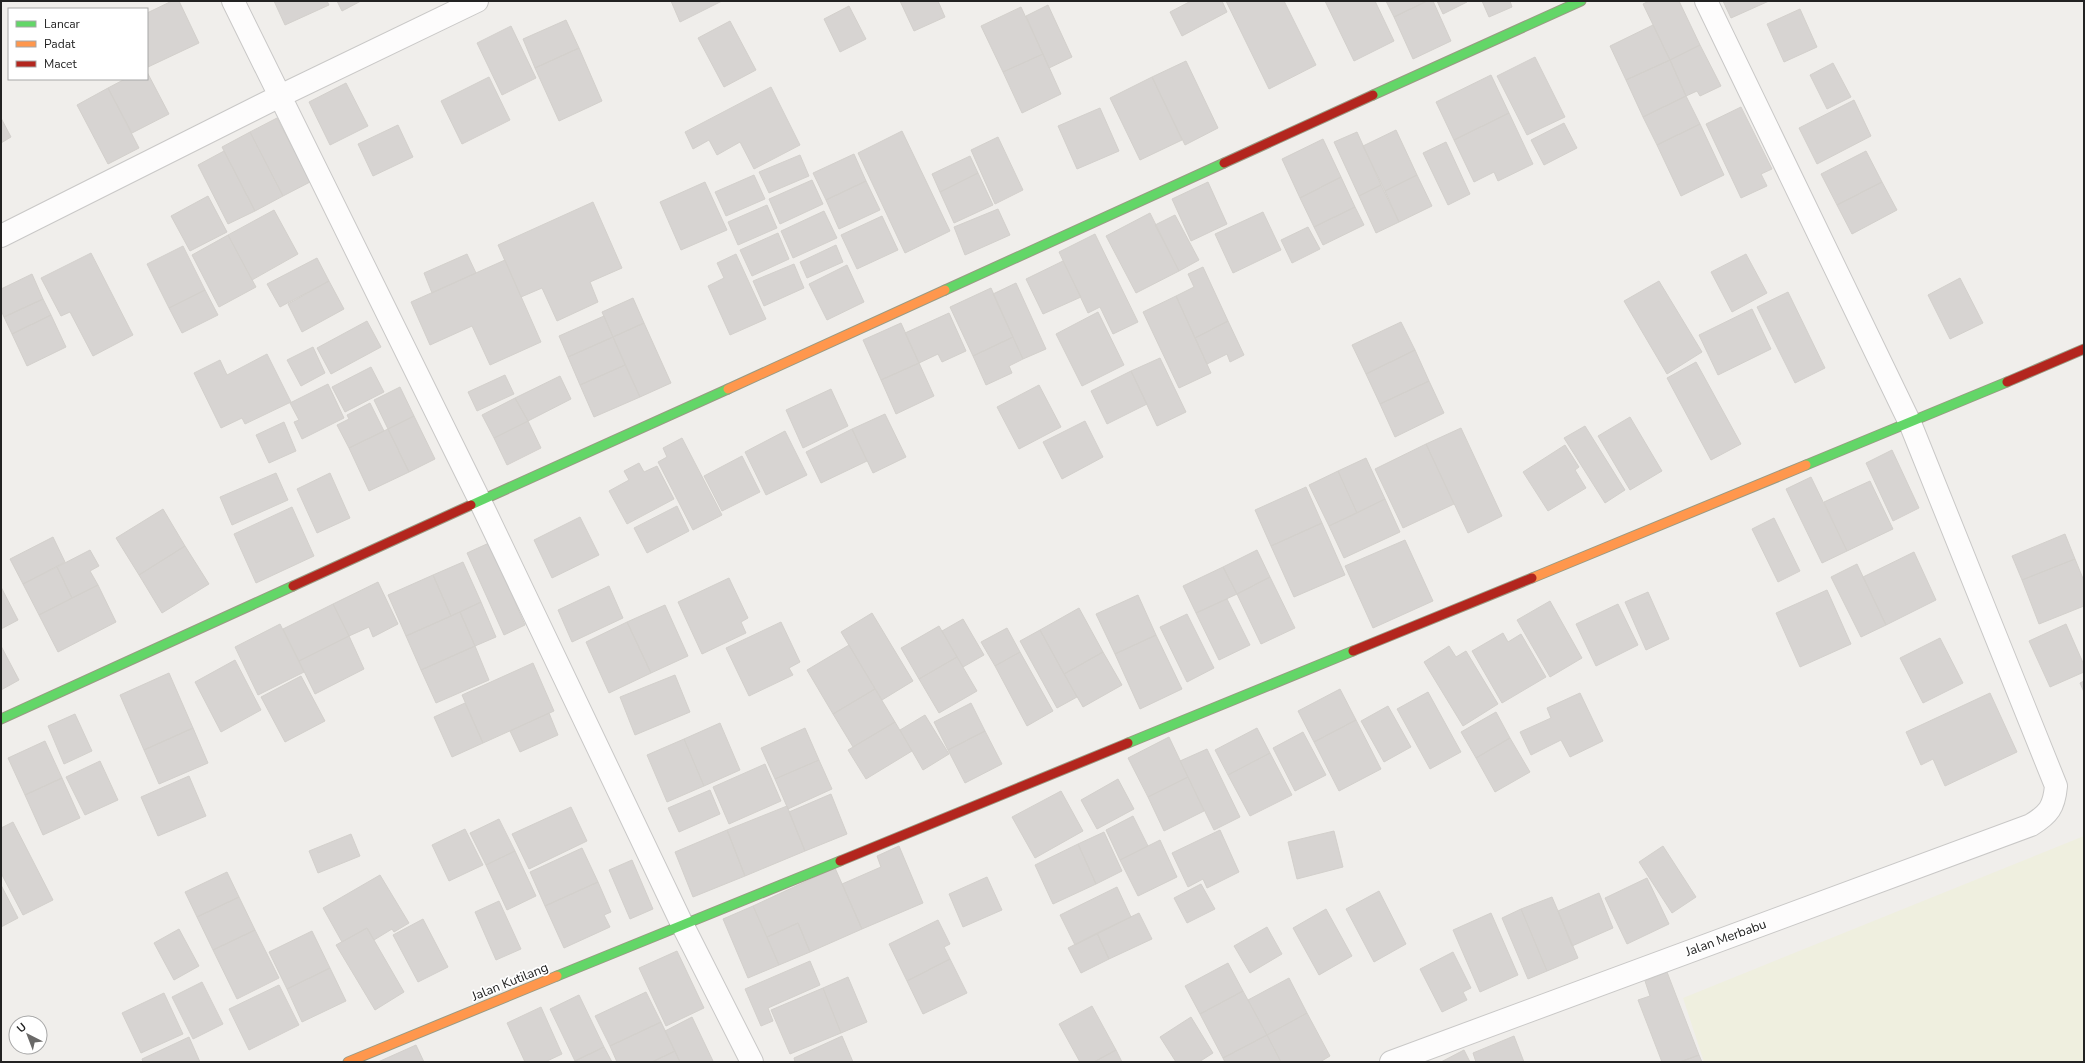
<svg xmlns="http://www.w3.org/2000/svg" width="2085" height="1063" viewBox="0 0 2085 1063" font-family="'Nunito Sans',sans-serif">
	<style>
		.farmland { fill: #efefdf }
		.building { fill: #d7d4d2; stroke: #d3d0cc }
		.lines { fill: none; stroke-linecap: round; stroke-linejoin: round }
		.street-casing { stroke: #c9c8c7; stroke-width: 24 }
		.fast-casing { stroke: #999a82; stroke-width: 11 }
		.slow-casing { stroke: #999a82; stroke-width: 11 }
		.jam-casing { stroke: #999a82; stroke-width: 11 }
		.street { stroke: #fdfcfc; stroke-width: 22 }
		.fast { stroke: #63d668; stroke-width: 9 }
		.slow { stroke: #ff974d; stroke-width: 9 }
		.jam { stroke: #b3261e; stroke-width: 9 }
		.labels { text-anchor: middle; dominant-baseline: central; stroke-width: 3.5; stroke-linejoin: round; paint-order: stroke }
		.street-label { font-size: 13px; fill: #222; stroke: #fff }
	</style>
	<rect width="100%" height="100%" fill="#f0eeeb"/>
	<path class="farmland" d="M2084,836v226h-380l-21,-64z"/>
	<path class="building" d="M172,1h7l20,42 -51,24 -1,-54z
		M274,1h53l2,4 -44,20z
		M337,1h24l-19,10z
		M671,1h51l-42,21z
		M900,1h38l7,16 -31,14z
		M1191,1h31l5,11 -45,24 -12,-24z
		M1226,1h58l32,64 -47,24z
		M1325,1h50l19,40 -40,20z
		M1386,1h41l-33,16z
		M1427,1h6l18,40 -38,18 -19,-42z
		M1437,1h29l1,1 -24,12z
		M1482,1h28l2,6 -23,10z
		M1649,1h30l21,44 -30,15 -27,-56z
		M1723,1h46l-38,17z
		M1048,5l24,52 -23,11 -23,-52z
		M849,6l17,33 -26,13 -16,-33z
		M1021,7l22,47 -40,18 -22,-46z
		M1800,9l17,38 -33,15 -17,-38z
		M566,20l13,28 -44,20 -12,-29z
		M730,21l26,49 -32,17 -26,-49z
		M1653,25l17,35 -44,20 -16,-34z
		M511,26l25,52 -34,17 -25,-52z
		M1700,45l21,41 -21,10 -3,-5 -11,5 -16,-36z
		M579,48l23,53 -43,20 -24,-53z
		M1043,54l18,40 -39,19 -19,-41z
		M1535,57l30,60 -38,18 -30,-59z
		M1670,60l16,36 -43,21 -17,-37z
		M1186,61l32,67 -33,17 -33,-68z
		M1833,63l18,34 -24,12 -17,-34z
		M147,72l22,42 -37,19 -24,-45 17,-9h22z
		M1491,75l18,38 -55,27 -18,-38z
		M489,77l21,43 -48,24 -21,-43z
		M1152,77l30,63 -42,20 -30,-62z
		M346,83l22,43 -38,19 -21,-43z
		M771,87l29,58 -46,24 -14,-27 -23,13 -8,-15 -16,9 -8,-17z
		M108,88l31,60 -31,16 -31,-59z
		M1686,96l14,28 -43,21 -14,-28z
		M1854,100l17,36 -54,28 -18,-36z
		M1741,107l31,62 -11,5 6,12 -26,12 -35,-74z
		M1100,108l19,43 -42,18 -19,-43z
		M1509,113l24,51 -35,17 -4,-9 -20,10 -20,-42z
		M1,118l10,19 -10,6z
		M277,118l33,64 -27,14 -33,-64z
		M1564,123l13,25 -33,17 -13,-25z
		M1700,124l24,51 -43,21 -24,-51z
		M398,125l15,32 -40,19 -15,-32z
		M1396,130l21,45 -32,16 -22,-45z
		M902,131l48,100 -45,22 -47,-100z
		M250,132l33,64 -28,15 -33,-64z
		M1357,132l24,53 -22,11 -25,-54z
		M998,137l25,53 -28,14 -24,-54z
		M1323,139l18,38 -41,21 -18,-39z
		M1446,142l24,52 -22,11 -25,-52z
		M224,151l31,60 -27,13 -30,-59z
		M1866,151l16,31 -45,23 -16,-31z
		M854,154l12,27 -40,19 -13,-27z
		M800,155l9,21 -40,17 -10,-21z
		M970,156l8,17 -38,19 -8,-18z
		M978,173l15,32 -39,18 -14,-31z
		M754,175l11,24 -39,17 -11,-24z
		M1417,175l15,31 -33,16 -14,-31z
		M1341,177l14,30 -41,20 -14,-29z
		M812,180l11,24 -43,20 -11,-25z
		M866,181l14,29 -41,19 -13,-29z
		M705,182l22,48 -46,20 -21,-48z
		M1208,182l19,42 -36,17 -19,-42z
		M1882,182l15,28 -45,24 -15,-29z
		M1381,185l18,37 -23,11 -17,-37z
		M208,196l19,36 -37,19 -19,-35z
		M593,202l29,66 -32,14 8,20 -41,19 -15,-33 -21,9 -23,-52z
		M767,205l10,23 -39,17 -10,-23z
		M1355,207l9,18 -41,20 -9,-18z
		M998,209l12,26 -45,20 -11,-28z
		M274,210l24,44 -46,26 -24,-45z
		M824,211l13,27 -44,20 -12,-27z
		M1263,212l18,38 -48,23 -18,-39z
		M1150,213l29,58 -43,22 -30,-57z
		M1175,215l24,45 -20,11 -24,-46z
		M882,216l16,34 -41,19 -16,-34z
		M1308,227l12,22 -28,14 -11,-23z
		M778,233l11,26 -37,17 -12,-26z
		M1095,234l43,88 -25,12 -13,-27 -12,6 -29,-61z
		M228,235l28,52 -37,20 -27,-52z
		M836,245l7,17 -36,16 -7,-16z
		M183,246l22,44 -36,18 -22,-44z
		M91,253l42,82 -40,21 -23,-44 -9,4 -20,-38z
		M467,254l9,19 -44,20 -8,-20z
		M736,254l30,65 -36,16 -22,-49 16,-8 -7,-15z
		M1746,254l21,39 -35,19 -21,-40z
		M317,258l12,23 -49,26 -13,-23z
		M505,260l36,82 -51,23 -18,-39 -42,19 -19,-43z
		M1063,261l18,36 -38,17 -17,-35z
		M794,264l10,24 -40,18 -11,-25z
		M847,265l17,37 -37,18 -18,-36z
		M1203,267l25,54 -33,17 -19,-42 18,-9 -6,-13z
		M32,274l11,25 -39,18 -3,-7v-21z
		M1960,278l23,45 -33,16 -22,-44z
		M329,281l15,28 -42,23 -14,-28z
		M1659,281l43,71 -35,22 -43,-73z
		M1016,283l30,66 -23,10 -30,-65z
		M991,288l22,49 -40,19 -23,-49z
		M205,290l13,25 -36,18 -13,-25z
		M1788,292l37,76 -30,15 -38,-76z
		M1176,296l35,77 -32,15 -36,-76z
		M633,298l11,25 -31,14 -11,-25z
		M43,299l8,16 -39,19 -8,-17z
		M1752,309l19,40 -53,26 -19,-40z
		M1098,312l26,53 -42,21 -26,-52z
		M949,313l17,38 -24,11 -4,-8 -19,9 -14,-30z
		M51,315l15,32 -39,19 -15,-32z
		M604,316l9,21 -45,20 -9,-21z
		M367,321l14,26 -50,27 -14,-26z
		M1228,321l16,34 -14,7 -3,-8 -20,10 -12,-26z
		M1401,322l14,28 -49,24 -14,-29z
		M644,323l27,60 -31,14 -27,-60z
		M901,323l18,40 -38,17 -18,-40z
		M613,337l12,28 -45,20 -12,-28z
		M1013,337l10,22 -14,7 3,7 -26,12 -13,-29z
		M313,347l12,26 -24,13 -14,-26z
		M1415,350l14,31 -49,23 -14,-30z
		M267,354l24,48 -46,22 -3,-6 -21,10 -27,-55 26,-13 7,15z
		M1160,358l26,54 -29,14 -26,-55z
		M1696,362l45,82 -30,16 -44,-82z
		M919,363l15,33 -38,18 -15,-34z
		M625,365l15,32 -46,20 -14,-32z
		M371,367l13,25 -39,20 -13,-25z
		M1131,371l16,33 -40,20 -16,-33z
		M505,375l9,19 -37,17 -9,-19z
		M560,376l11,23 -43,22 -13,-23z
		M1429,381l15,32 -49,24 -15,-33z
		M328,384l16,34 -42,21 -8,-17 5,-2 -9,-17z
		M1039,385l22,42 -42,22 -22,-42z
		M400,387l14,29 -26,13 -14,-29z
		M831,389l17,37 -45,22 -17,-38z
		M515,398l13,23 -34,17 -12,-23z
		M370,403l14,28 -35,17 -12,-23 12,-6 -2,-4z
		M885,414l21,43 -33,16 -21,-44z
		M414,416l21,43 -26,13 -21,-43z
		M1630,417l32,54 -32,19 -32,-54z
		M528,421l13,27 -34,17 -13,-27z
		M1085,421l18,36 -41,22 -19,-37z
		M284,422l12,29 -27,12 -13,-28z
		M1585,426l40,64 -20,13 -41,-65z
		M1461,428l41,88 -34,17 -42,-89z
		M388,429l21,43 -40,19 -20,-43z
		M852,429l15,32 -46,22 -15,-31z
		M785,431l22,44 -41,20 -21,-43z
		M682,438l40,77 -29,15 -35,-68 9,-5 -4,-9z
		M1426,444l28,60 -51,24 -28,-59z
		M1565,445l14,22 -4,3 11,18 -38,23 -25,-39z
		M1892,450l27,58 -26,13 -27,-58z
		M742,456l18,36 -38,19 -18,-35z
		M1366,458l19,41 -28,14 -19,-42z
		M639,463l5,9 13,-6 17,33 -47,25 -18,-33 20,-11 -5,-9z
		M1338,471l19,42 -28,13 -20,-41z
		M276,473l12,27 -56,25 -12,-28z
		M330,473l20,45 -33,15 -20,-44z
		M1811,477l36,74 -25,12 -36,-74z
		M1870,481l23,48 -46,22 -23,-49z
		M1306,487l16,36 -51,23 -16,-36z
		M1385,499l15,33 -56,26 -15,-32z
		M677,506l12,25 -42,22 -13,-25z
		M292,507l22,49 -58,27 -22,-49z
		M163,509l22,37 -46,29 -23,-37z
		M580,517l19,38 -47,23 -18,-38z
		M1774,518l26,53 -22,11 -26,-53z
		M1322,523l23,52 -51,22 -23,-51z
		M2065,534l10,25 -53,21 -10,-24z
		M53,537l12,25 -42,22 -13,-25z
		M1405,540l28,61 -60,27 -28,-62z
		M489,543l36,82 -21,10 -37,-82z
		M185,546l24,38 -47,29 -23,-38z
		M90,550l9,16 -9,5 8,14 -26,13 -15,-31z
		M1257,550l13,27 -33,17 -14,-27z
		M1914,552l22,48 -50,25 -23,-48z
		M2075,559l9,22v25l-45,18 -17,-44z
		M463,562l18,40 -30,14 -18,-41z
		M1857,564l29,61 -25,12 -30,-60z
		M57,567l15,31 -33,17 -16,-31z
		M1223,567l14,27 -41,19 -13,-27z
		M433,575l18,41 -45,20 -18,-41z
		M1270,577l25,51 -34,16 -24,-50z
		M729,578l19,40 -7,4 5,11 -44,21 -24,-52z
		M378,582l20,42 -25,13 -4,-10 -20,9 -16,-32z
		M98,585l18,37 -58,30 -19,-37z
		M609,586l14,32 -51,24 -14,-32z
		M1,587l17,33 -17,9z
		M1827,590l24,54 -51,23 -24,-54z
		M1648,592l21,47 -23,11 -21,-48z
		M1138,595l18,40 -41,19 -19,-40z
		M1227,599l23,46 -31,15 -23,-47z
		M1550,601l32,57 -32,19 -33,-57z
		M481,602l15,35 -21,9 -15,-34z
		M333,604l16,32 -50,25 -16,-32z
		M1618,604l20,41 -42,21 -20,-42z
		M665,605l23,51 -37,17 -24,-51z
		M1079,608l24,44 -39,22 -24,-44z
		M460,612l15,34 -54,24 -15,-34z
		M872,613l41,68 -31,19 -41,-68z
		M1187,614l27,54 -27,14 -27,-55z
		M963,619l21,36 -21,12 -21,-36z
		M627,622l24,51 -42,20 -23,-51z
		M781,622l19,40 -11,6 4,7 -44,21 -23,-48z
		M280,624l24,48 -46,23 -23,-48z
		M2066,624l18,41v7l-34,15 -21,-46z
		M939,626l18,31 -38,22 -18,-31z
		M1007,628l13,24 -25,14 -14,-24z
		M1040,630l37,67 -20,11 -37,-67z
		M1503,633l5,9 13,-8 25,43 -44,26 -30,-52z
		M1156,635l26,54 -42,20 -25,-55z
		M349,636l15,33 -49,25 -16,-33z
		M1940,638l23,45 -40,20 -23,-45z
		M849,645l26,44 -42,25 -26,-44z
		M1,646l18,34 -18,10z
		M475,646l14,34 -53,23 -15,-33z
		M1449,646l7,11 10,-6 32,53 -35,22 -39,-64z
		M1020,652l33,59 -26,15 -32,-60z
		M1103,652l19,33 -39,22 -19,-33z
		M957,657l20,34 -38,22 -20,-34z
		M235,660l26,50 -40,22 -26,-50z
		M533,663l21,48 -71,32 -21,-48z
		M169,673l24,55 -49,22 -24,-55z
		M675,675l15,37 -55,23 -15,-38z
		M301,676l24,45 -40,21 -24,-45z
		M2084,681v11l-4,-9z
		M875,689l20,33 -42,25 -20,-33z
		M1340,689l16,31 -42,22 -16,-31z
		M1428,692l33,60 -31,17 -33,-60z
		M1580,693l23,48 -33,16 -9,-17 -30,15 -11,-23 31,-14 -4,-10z
		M1990,693l27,59 -72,34 -12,-27 -12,6 -15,-33z
		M465,703l18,40 -31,14 -18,-40z
		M971,703l14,28 -37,19 -14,-28z
		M1388,706l23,41 -27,15 -23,-41z
		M1496,712l14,26 -34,20 -15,-26z
		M549,713l9,22 -38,17 -10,-21z
		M75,714l17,37 -28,13 -16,-38z
		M925,715l24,39 -26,16 -23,-40z
		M1356,720l25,49 -42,22 -25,-49z
		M895,722l17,29 -46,28 -18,-29z
		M720,723l20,47 -36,16 -20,-47z
		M193,728l15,35 -49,21 -15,-34z
		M805,728l14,32 -44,19 -14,-31z
		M1257,728l13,25 -42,22 -13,-25z
		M985,731l17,33 -37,19 -17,-33z
		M1303,732l23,43 -31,16 -22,-43z
		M1169,737l19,40 -40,20 -20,-39z
		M1510,738l20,34 -35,20 -19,-34z
		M684,739l20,47 -37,16 -20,-47z
		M45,741l17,37 -37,17 -17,-37z
		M1207,749l33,68 -26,13 -34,-69z
		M1270,753l22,42 -42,21 -22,-41z
		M819,760l13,29 -44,20 -13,-30z
		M100,761l18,39 -33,15 -19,-38z
		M765,764l16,37 -52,23 -16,-37z
		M189,776l17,40 -48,20 -17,-39z
		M1188,777l16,34 -40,20 -16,-34z
		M62,778l18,40 -37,17 -18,-40z
		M1118,779l16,30 -37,20 -16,-29z
		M710,790l10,24 -41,18 -11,-24z
		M1061,791l22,40 -48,27 -23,-41z
		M831,794l16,40 -42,17 -16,-39z
		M787,806l18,45 -60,25 -18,-46z
		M571,807l16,34 -58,28 -17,-35z
		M1133,816l15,30 -28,14 -14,-30z
		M499,819l16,32 -29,14 -16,-32z
		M13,822l40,78 -30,15 -22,-42v-45z
		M465,829l18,36 -34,16 -17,-36z
		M727,830l18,46 -52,21 -18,-45z
		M1220,830l19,42 -32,16 -4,-9 -15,8 -16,-34z
		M1334,831l9,36 -46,12 -9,-37z
		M1104,832l18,39 -26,13 -18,-40z
		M351,834l9,22 -42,17 -9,-22z
		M1160,840l17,37 -39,19 -18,-36z
		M1078,844l18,40 -43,20 -18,-39z
		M899,846l24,57 -61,26 -20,-45 39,-17 -4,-11z
		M1663,846l33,51 -24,16 -33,-51z
		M582,848l16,34 -53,24 -15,-34z
		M515,851l21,45 -29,14 -21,-45z
		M632,860l21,49 -23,10 -21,-49z
		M835,868l27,61 -52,23 -12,-29 -31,14 -14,-31z
		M227,872l12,25 -42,20 -12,-25z
		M380,875l29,48 -15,9 -2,-3 -18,11 -7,-12 -25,14 -19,-34z
		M987,877l15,33 -39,17 -14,-33z
		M1647,878l22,46 -42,20 -22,-46z
		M598,882l13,30 -7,3 6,12 -46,21 -19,-42z
		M1201,884l14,25 -28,14 -13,-25z
		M1,885l17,33 -17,9z
		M1117,887l14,30 -56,28 -15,-30z
		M1379,891l27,53 -32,18 -28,-53z
		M1599,893l14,35 -41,18 -14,-35z
		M239,897l16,33 -42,20 -16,-33z
		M1552,897l26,61 -31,13 -26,-62z
		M499,901l22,48 -25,11 -21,-48z
		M753,906l26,59 -31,13 -25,-59z
		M1326,909l26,47 -33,19 -26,-47z
		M1521,909l26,62 -19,8 -26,-61z
		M1139,913l13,26 -43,20 -12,-26z
		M1491,913l27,62 -38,17 -27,-62z
		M423,919l25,48 -30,15 -25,-47z
		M938,920l12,24 -6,3 6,12 -43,22 -18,-37z
		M798,923l12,29 -31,13 -12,-28z
		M1267,927l15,27 -32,19 -16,-27z
		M367,928l37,64 -29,18 -39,-65z
		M179,929l20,37 -25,14 -20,-37z
		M255,930l24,48 -42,21 -24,-49z
		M312,931l18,37 -43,21 -18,-37z
		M1097,933l12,26 -28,14 -13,-25z
		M677,951l27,57 -38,18 -27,-58z
		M1453,952l18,36 -8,4 4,8 -25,12 -22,-43z
		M950,959l17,34 -44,21 -16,-33z
		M810,961l10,24 -52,23 5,13 -12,5 -16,-37z
		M1228,963l15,28 -43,23 -15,-28z
		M330,968l16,33 -44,21 -15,-33z
		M1667,972l32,83 -19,7h-18l-24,-62 12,-4 -5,-15z
		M848,977l19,45 -26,11 -18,-45z
		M1289,978l18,35 -40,22 -19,-35z
		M202,982l21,42 -30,15 -21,-42z
		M279,985l20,40 -50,25 -20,-41z
		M823,988l18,45 -51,21 -19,-44z
		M1243,991l24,44 -44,23 -23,-44z
		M646,992l15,30 -51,24 -15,-30z
		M164,993l19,41 -42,19 -19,-40z
		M579,995l25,52 -29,14 -25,-52z
		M1092,1006l24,44 -22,12h-14l-21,-38z
		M541,1007l21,47 -17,8h-20l-18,-39z
		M1307,1013l23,43 -10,6h-39l-14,-27z
		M692,1017l21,44 -2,1h-31l-15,-31z
		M1191,1017l22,36 -14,9h-23l-16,-25z
		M661,1022l14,29 -23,11h-35l-7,-16z
		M1267,1035l14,27h-56l-2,-4z
		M842,1036l11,26h-58l-1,-4z
		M1514,1036l10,26h-48l-3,-9z
		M189,1037l11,25h-57l-1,-3z
		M416,1045l8,17h-46z
		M604,1047l8,15h-37v-1z
		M1116,1050l6,12h-28z
		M1464,1050l6,12h-29z
		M675,1051l5,11h-28z
		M1699,1055l3,7h-22z"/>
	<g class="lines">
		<defs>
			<path id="street" d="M233,1l247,500 203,425 69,136
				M1,236l279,-140 197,-95
				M1391,1062l640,-237c18,-11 23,-18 25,-39l-146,-363 -204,-422"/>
			<path id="fast" d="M1373,95l208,-94
				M945,290l279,-127
				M1806,465l201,-83
				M471,505l257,-116
				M1,719l292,-133
				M1128,743l225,-92
				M557,976l283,-115"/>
			<path id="slow" d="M728,389l217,-99
				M1532,578l274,-113
				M348,1062l209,-86"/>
			<path id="jam" d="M1224,163l149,-68
				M2007,382l77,-33
				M293,586l178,-81
				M1353,651l179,-73
				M840,861l288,-118"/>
		</defs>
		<use href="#street" class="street-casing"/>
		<use href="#fast" class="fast-casing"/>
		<use href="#slow" class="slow-casing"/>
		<use href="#jam" class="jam-casing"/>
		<use href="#street" class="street"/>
		<use href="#fast" class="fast"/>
		<use href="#slow" class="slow"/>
		<use href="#jam" class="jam"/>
	</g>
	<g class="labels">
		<g class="street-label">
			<text transform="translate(1726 938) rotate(-20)">Jalan Merbabu</text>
			<text transform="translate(510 982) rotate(-22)">Jalan Kutilang</text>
		</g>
	</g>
	<rect width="2085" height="1063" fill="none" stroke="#222222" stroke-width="4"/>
	<rect x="8" y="8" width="140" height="72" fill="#ffffff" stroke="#a7a7a7"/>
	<rect x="16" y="21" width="20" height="6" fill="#63d668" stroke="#a7a7a7"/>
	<text x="44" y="28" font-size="12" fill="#222222">Lancar</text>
	<rect x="16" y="41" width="20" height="6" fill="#ff974d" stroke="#a7a7a7"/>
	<text x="44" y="48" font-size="12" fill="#222222">Padat</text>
	<rect x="16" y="61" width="20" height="6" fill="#b3261e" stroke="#a7a7a7"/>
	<text x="44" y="68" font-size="12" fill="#222222">Macet</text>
	<g transform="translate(28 1035) rotate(318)"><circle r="19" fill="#ffffff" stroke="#a7a7a7"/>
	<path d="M0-3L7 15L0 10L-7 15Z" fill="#6a6968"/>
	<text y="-6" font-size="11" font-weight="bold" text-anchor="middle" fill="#222222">U</text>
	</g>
</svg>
